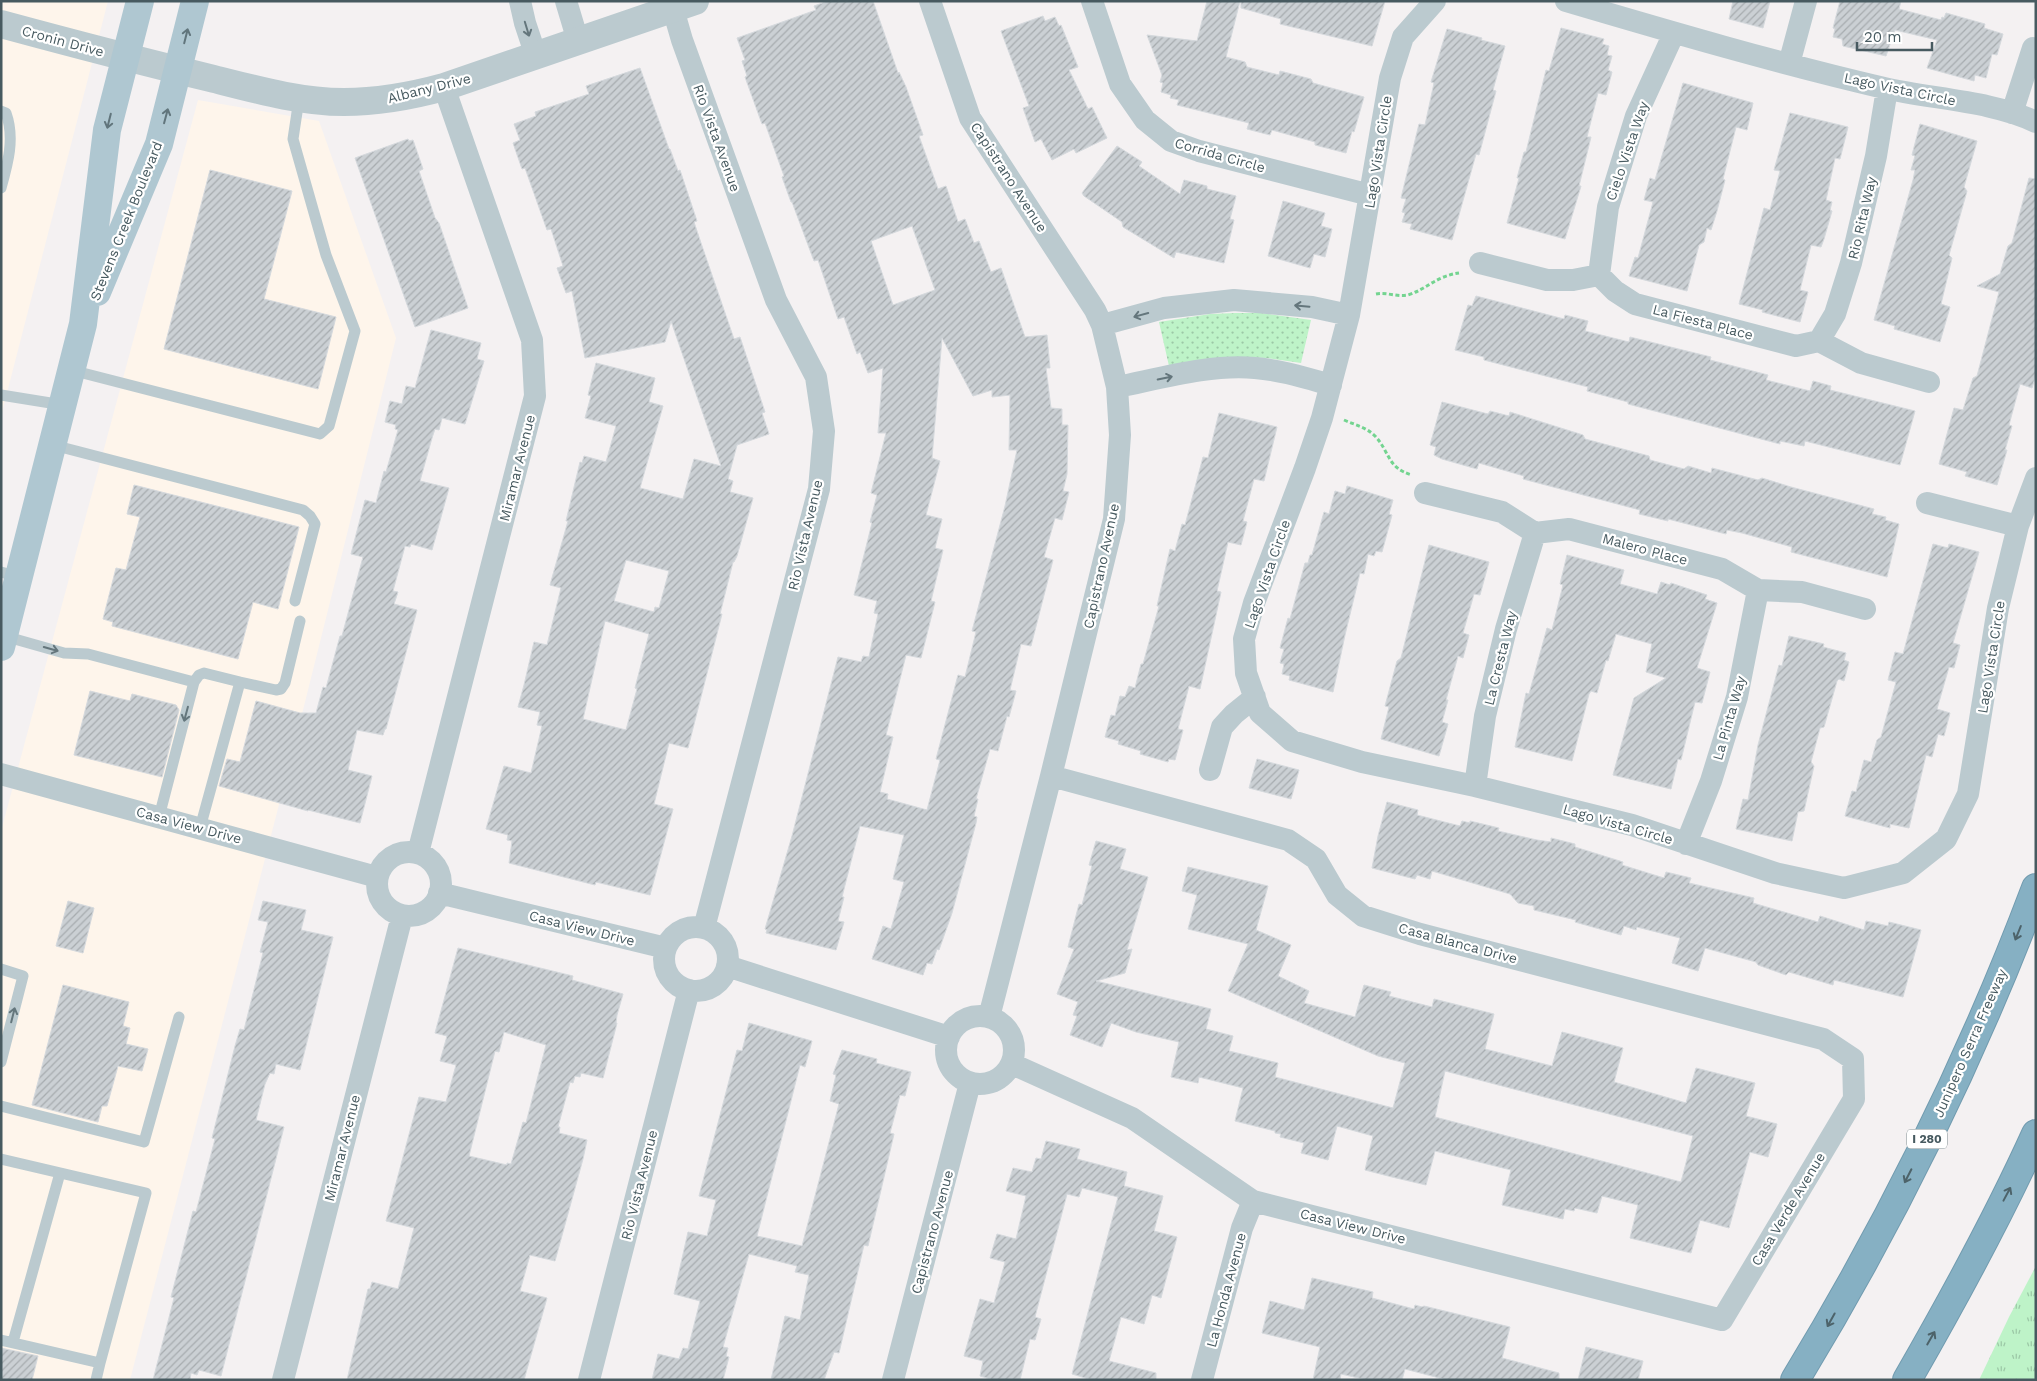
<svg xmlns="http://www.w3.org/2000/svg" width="2037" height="1381" viewBox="0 0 2037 1381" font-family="'Work Sans',sans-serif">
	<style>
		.commercial { fill: #fef5eb }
		.grass { fill: url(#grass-dots) }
		.park { fill: url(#park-tufts) }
		.building { fill: url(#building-hatch); stroke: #d5d9dd; fill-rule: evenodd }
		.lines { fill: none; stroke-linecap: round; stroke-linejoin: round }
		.motorway-casing { stroke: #719baf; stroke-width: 30 }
		.path { stroke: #73d490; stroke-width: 3; stroke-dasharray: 4 2.5; stroke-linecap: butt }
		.service { stroke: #bbcacf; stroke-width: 11 }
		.minor { stroke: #bbcacf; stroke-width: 22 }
		.tertiary { stroke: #bbcacf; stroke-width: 28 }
		.primary { stroke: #afc7d1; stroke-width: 28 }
		.motorway { stroke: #86b0c3; stroke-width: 28 }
		.oneway { stroke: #64767c }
		.oneway2 { stroke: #61757c }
		.oneway3 { stroke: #4d636a }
		.labels { text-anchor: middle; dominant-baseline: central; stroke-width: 4.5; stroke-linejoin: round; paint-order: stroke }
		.shield { fill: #fff; stroke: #7e8c90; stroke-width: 1 }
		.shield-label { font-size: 12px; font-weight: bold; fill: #475a60 }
		.street-label { font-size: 14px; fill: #475a60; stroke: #fff }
	</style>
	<defs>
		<pattern id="grass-dots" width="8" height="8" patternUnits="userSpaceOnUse" patternTransform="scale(1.25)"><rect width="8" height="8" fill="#bef3c8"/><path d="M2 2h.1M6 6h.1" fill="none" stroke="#9cc8a6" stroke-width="1.8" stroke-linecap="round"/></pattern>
		<pattern id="park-tufts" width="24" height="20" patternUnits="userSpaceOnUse" patternTransform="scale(1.25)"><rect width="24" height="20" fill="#bef3c8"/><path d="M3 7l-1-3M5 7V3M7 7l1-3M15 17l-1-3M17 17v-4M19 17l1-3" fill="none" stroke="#9cc8a6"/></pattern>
		<pattern id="building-hatch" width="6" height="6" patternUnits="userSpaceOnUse" patternTransform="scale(1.25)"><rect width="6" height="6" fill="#cbd0d4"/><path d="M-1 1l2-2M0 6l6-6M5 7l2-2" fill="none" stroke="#a7acaf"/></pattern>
	</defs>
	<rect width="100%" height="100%" fill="#f4f1f2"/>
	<path class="commercial" d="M1,1h107l-107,415z
		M198,100l121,21 77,217 -107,428 -159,614h-129v-549z"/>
	<path class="grass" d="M1236,313h25l50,7 -10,43 -34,-5 -32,-1 -66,9 -10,-44 51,-8z"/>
	<path class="park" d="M2036,1266v114h-57l30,-63z"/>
	<path class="building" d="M828,1h45l25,72 1,-1 7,15 17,48 -4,1 19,53 8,-3 12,36 7,-3 9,24 5,-2 12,31 10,-4 24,69 22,-2 3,33h-4l5,40 11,1v16h6l-1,49 -4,17 6,1 -7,28 -7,-2 -11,39 9,3 -22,86 -10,-2 -11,46 6,1 -7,26 -2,-1 -9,35 -8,-2 -14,50h2l-4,17 3,1 -1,6 -24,90 -13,37 -2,-1 -5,15 -5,-1 -4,12 -51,-16 11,-33 8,3 13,-47 -11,-3 11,-44 -44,-9 -18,71h2l-6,24 6,1 -8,28 -70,-17 1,-3 -2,-1 27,-93 46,-179 23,5 2,-6 6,1 9,-43 -4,-1 3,-12 -23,-6 18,-72 -2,-1 7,-27 -6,-2 15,-60h-8l5,-65 -15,5 -8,-21 -3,2 -13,-37 -6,2 -20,-59 -4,1 -22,-59h-1l-9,-25 2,-1 -19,-53 -3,1 -17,-47 2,-1 -5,-15 3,-1 -8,-22 79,-28 -2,-4zM912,226l23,64 -42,15 -22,-64zM942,338l31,58 19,-6v7l18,-2 -1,55h8l-12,56 -33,125 4,1 -11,45 -7,-2 -22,84 4,1 -13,50 -40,-11 1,-5 -8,-2 13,-55 -7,-2 20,-80 15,3 14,-56 -4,-1 12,-51 -8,-2 7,-29 -16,-4 14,-54 -8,-3z
		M1207,1h33l-14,56 19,5 2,5 32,8 1,-4 31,8 2,4 51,14 -10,35 -2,-1 -6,22 -31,-8v-3l-43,-12 -2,5 -23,-6 2,-6 -72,-18 2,-5 -9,-2 1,-3 -10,-3 2,-9 -3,-1 2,-7 -15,-40 50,6z
		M1241,1h144l-13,45 -92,-22 1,-5 -40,-11z
		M1733,1h37l-7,27 -34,-9z
		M1840,1h61l-2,8 42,11 1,-3 2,1 2,-5 39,11 -1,4 19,6 -6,21 -5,-1 -6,24 -11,-3 -1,6 -47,-13 10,-28 -42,-10 -9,26 -43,-10 -1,-7 -9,-2 2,-8 -2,-1z
		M1043,16l2,5 10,-4 4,9 2,-1 17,42 -9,3 19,39 4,-2 15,31 -31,15 -2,-4 -22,11 -11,-21 -6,3 -12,-34 6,-2 -28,-75z
		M1561,28l43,11 -2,5 7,2 -2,9 5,1 -4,14 4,2 -6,23 -8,-2 -11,44h4l-12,49h2l-16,53 -58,-16 12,-45h-2l7,-26h2l20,-82 3,1z
		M1447,29l35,9 -1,2 24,6 -12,44 3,1 -17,64 -3,-1 -24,86 -42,-11 2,-5 -10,-2 3,-9 -3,-1 4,-13 -5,-1 18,-74 6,1 9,-42 -3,-1z
		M640,68l29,81h1l8,22 2,-1 17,51 -3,1 7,21 33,96 6,-2 25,75 -3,1 7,21 -32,11 -9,34 5,2 -3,11 23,6 -16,58 -3,6h-1l-13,52h2l-34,134 -19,-5 -15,61 19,5 -23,86 -54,-13 -1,3 -86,-22 3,-22 -5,-1 1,-5 -22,-6 18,-63 27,7 11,-47 -5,-1 3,-13 -22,-5 6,-22 10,-43 13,3 14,-57 -11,-3 18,-64h-2l14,-59 2,1 2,-7 22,6 10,-36 -31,-8 6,-22 -3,-1 8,-32 59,15 -6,24 14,4 -23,82 43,11 11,-40 27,7 -50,-145 -6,21 -80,16 -13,-67 -6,2 -9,-25 6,-2 -12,-37 -4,1 -22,-62 -3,1 -9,-26 7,-3 -6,-16 22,-8 -1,-4 54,-18 -3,-8zM626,560l43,11 -10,37 -4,-1 -1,5 -40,-11zM605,621l44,13 -14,54 2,1 -11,41 -43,-11z
		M1683,83l70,20 -6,27 -11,-3 -13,52 2,1 -8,31 -6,19 -4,-2 -3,14 -5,3 -12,46 -58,-15 6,-19 3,1 15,-56 -9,-2 6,-22 5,2z
		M1790,113l58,14 -8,32 -5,-1 -9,42 6,2 -2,8 2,1 -8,28 -3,8 -10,-2 -11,45 8,2 -8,30 -38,-10 1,-2 -24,-6 25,-96 6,2 10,-39 -6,-1z
		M1920,124l57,17 -13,46 3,4 -18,64 3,3 -11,46 9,3 -10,35 -46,-13 1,-3 -21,-6 39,-140 2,-10h-4l4,-14 -3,-1z
		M408,139l1,2 4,-1 10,29 -4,2 16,47 4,5 29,85 -53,19 -60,-169z
		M1117,146l25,16 -3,4 41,28 4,-14 23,6v3l29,7 -6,23 4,1 -10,43 -48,-11 -2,6 -51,-31 -1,-5 -38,-26 -2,-3z
		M210,170l82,21 -28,108 72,18 -18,72 -154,-40z
		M2029,178l7,1v196l-4,13 -12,-4 -11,41 3,1 -7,24h2l-10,35 -32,-9 2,-4 -28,-8 15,-56 9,2 10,-32 4,-2 22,-84 -22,-6 23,-12 8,-28 4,-3z
		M1283,201l42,12 -4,13 11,3 -7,28 -11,-3 -4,14 -42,-12z
		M1476,296l88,23 1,-4 23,6 -3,10 44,11 1,-5 81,20 -1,3 58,15 -2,5 44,11 3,-10 18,5 -1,4 85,21 -15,54 -95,-24 -1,5 -24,-5v3l-152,-40v-2l-41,-11 1,-4 -104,-27v-3l-29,-7 13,-45 4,1z
		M431,330l50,13 -4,16 7,2 -19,63 -23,-6 -3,12 -4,-1 -3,9 -12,43 29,7 -17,62 -21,-6 -1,3 -5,-1 -12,45 5,1 -4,12 23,6 -31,119h-1l-2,6 -26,-5 -9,40 24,6 -12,47 -52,-13v1l-89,-25 8,-27 13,3 16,-61 44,12h16l7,-26 3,1 14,-52h2l21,-79 -12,-3 14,-54 11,3 8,-32 2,1 12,-42 -3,-1 1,-4 -11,-3 5,-21 12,3 4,-18 9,2z
		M1442,402l46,12 2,-3 19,5 1,-4 73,23 2,4 64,17 1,4 34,9 4,-3 23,7 1,-5 46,12 4,-2 29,9 83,22 -2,5 14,3 -1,3 14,4 -12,53 -96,-25 1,-5 -50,-14 -15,-3 -1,4 -58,-15v2l-29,-7 1,-4 -117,-31 1,-3 -45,-13 -2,6 -35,-10 -8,-4 2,-8 -6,-2z
		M1219,413l58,14 -13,54 -10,-2 -11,42 4,1 -6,23 -13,-3 -11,49 4,1 -21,97 -11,-3 -11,43 5,1 -8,30 -6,-1 -1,3 -28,-8 1,-3 -23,-7 1,-3 -14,-4 6,-22 4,1 5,-20 5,1 4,-11 6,2 6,-24h2l16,-58h-2l13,-57 5,2 7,-27 3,1 18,-68 5,1z
		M134,485l165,42 -21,82 -25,-7 -15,57 -126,-33 1,-4 -10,-3 13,-51 10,2 14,-53 -13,-3z
		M1347,486l46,14 -4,14 3,1 -10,37 -6,-1 -2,5 -6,-2 -4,20 -4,-1 -15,62 -12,57 -44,-12 1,-4 -8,-2 2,-10 -4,-1 4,-14 -4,-1 8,-30 2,1 15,-56h3l2,-8h2l12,-43 5,2 6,-23 10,3z
		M1933,544l15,4 1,-4 30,8 -26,91 7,2 -6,23 -5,-1 -12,42 13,4 -6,23 -6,-2 -6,23 -6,-2 -17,73 -19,-4v4l-45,-12 7,-25 4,1 8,-32 7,2 6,-22 4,-3 15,-55 -8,-2 7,-28 8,2z
		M1429,545l60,17 -9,33 -6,-1 -11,39 6,2 -6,23 -5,-2 -12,44h2l-6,22 6,2 -9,32 -58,-17 8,-32 -4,-1 12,-45 4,-3z
		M1567,555l57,15 -4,14 37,10 4,-12 9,3 1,-2 36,12 -2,4 12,4 -20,65 13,4 -8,31 -7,-1 -14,58 -3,-1 -7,30 -58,-14 21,-77 32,-20 -20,-6 6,-28 -36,-10 -8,27 -2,-1 -9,33 -6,-2 -2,3 -17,67 -57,-14 11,-54 3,1 18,-66 5,2 11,-45 -3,-1z
		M1789,636l35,8 -1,3 23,6 -2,7 5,2 -5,19 -5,-2 -2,2 -13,46 -4,1 -9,34 3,4 -10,45 -6,1 -6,29 -56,-12 7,-30 5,1 10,-55 21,-80 3,1z
		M90,691l40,10 2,-7 44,11 3,5 -17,67 -88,-22z
		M1257,759l42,11 -8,29 -42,-11z
		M1387,802l31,8 -1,5 43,11 2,-5 8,2v-2l29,7 -1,3 39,9 14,2v-4l24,6v3l48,15 -1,3 42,13 2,-6 25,6 -2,5 65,15 -1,5 65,19 2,-6 44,14 2,-9 22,5 1,-4 32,8 -18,67 -69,-17 -1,5 -44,-13 -3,3 -28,-10 -2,-3 -51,-14 -7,23 -26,-8 8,-25 -43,-11 -1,3 -12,-4 -3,9 -46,-13 1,-2 -42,-10v-4l-16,-3 -8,-9 -78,-23 -2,8 -13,-4 -2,4 -43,-11 6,-32z
		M1096,841l30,8 -6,20 28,8 -21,73 5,-1 -7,24 -29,8 115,28 -5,20 27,7 -4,15 49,12 -3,14 118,31 12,-45 -27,-7 -150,-65 20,-47 -60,-15 9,-34 -15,-4 6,-24 80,19 -12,44 35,15 -13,31 31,15 -5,12 51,14 9,-32 27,7 -2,4 43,11 2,-8 60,15 -9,35 67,17 10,-34 61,16 -9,34 72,21 10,-35 59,15 -9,33 31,8 -9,33 -18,-5 -21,76 -29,-8 -9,33 -61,-15 8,-33 -36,-9 -5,17 -22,-5 -1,3 -9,-2 -2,10 -61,-14 9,-35 -76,-19 -9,34 -34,-8 -27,-7 8,-34 -36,-10 -9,34 -27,-7 3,-10 -24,-6 1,-3 -6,-1v-2l-40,-10 8,-33 -44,-11 -1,6 -27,-6 8,-35 -43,-10 -25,-9 -9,24 -32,-12 7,-19 -4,-1 5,-13 -21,-8 17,-45 -6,-2 11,-43 3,1 10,-39 -3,-1zM1445,1071l248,65 -12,46 -246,-65z
		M68,901l26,7 -11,45 -27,-7z
		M263,901l43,9 -5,20 32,7 -33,133 -24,-6 -2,10 -4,-1 -5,11 -9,36 28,7 -63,249 -22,-6 -2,5 -6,-2 -1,7h-37l21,-82 -3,-1 22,-86 3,1 19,-73 -3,-1 23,-92 5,-17 4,1 19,-77 -3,-1 8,-30 -10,-2z
		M458,948l115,28 -1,4 51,14 -6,21 -1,8h1l-14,55 -22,-5 -1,4 -5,-1 -2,7 -3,-1 -12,45h2l-1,6 28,7 -4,19 -28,102 -25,-6 -10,36 27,7 -23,82h-177l21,-91h2l2,-7 26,7 16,-61 -28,-7 33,-124 27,5 10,-37 -16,-4 7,-25 -12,-3zM504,1032l42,13 -20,78 -3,-1 -12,42 -4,-1v2l-38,-9 26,-105 4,1z
		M63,985l66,17 -6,24 7,2 -4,16 22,5 -6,22 -24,-5 -11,40h-5l-4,16 -66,-17z
		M749,1023l63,18 -7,26 -5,-2 -43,171 45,10 37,-142 -9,-3 6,-26 -3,-1 9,-24 35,9 -1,4 35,9 -6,24 -5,-1 -10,38 4,1 -26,112 -4,-1 -25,108 -5,-1 -10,28h-53l14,-64 15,4 9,-45 -14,-3 2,-6 -48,-12 -26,93 5,1 -2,8 3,1 -6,23h-71l6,-26 21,5 4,-11 5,1 12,-48 -26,-7 14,-62 19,4 9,-36 -17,-4 38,-146 5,1z
		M1046,1141l34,8 -3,10 50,13 -3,14 39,10 -9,35 23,6 -16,61 -9,-3 -8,29 -23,-7 -12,44 47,12v7h-64l-20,-6 46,-177 -36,-9 -3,9 -12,-3 -32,123 6,2 -6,21 -5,-1 -10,41h-26l-14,-4 3,-15 -19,-5 16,-57 14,4 11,-41 -15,-4 7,-24 19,5 10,-43 -20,-5 7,-23 19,4 4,-14 5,1z
		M1312,1278l61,14 -1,6 42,11 1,-4 7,2 2,-1 86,21 -8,31 57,15v7h-112l-42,-11 -3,11h-35l-26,-6 -1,6h-27l7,-33 -58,-14 8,-32 34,9z
		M1586,1347l57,14 -5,19h-60z
		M1,1348l37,8 -6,24h-31z"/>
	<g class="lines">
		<defs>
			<path id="motorway" d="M1795,1380c95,-156 177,-322 241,-492
				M1907,1380c46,-80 91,-162 129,-246"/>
		</defs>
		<use href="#motorway" class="motorway-casing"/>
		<path class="path" d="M1376,294c10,-2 21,3 32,1 19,-6 28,-19 51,-22
			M1344,420c11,5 22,7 31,16 15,16 12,32 37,39"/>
		<path class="service" d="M1,111l5,2c9,25 2,50 -5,75
			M71,370l249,64 9,-8 26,-95 -29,-76 -33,-116 6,-40
			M1,395l62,10
			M53,445l250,65 7,6 5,8 -20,77
			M1,572l18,5
			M4,636l60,17 24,1 106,28 -35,135
			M194,682l5,-7 5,-2 36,9
			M200,828l40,-146 36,8 5,-1 4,-6 15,-62
			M1,969l22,7 -22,86
			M1,1106l143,36 35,-125
			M1,1159l145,34 -46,170 -99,-23
			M13,1342l47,-169
			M96,1380l4,-17"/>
		<path class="minor" d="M520,1l5,22 11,33
			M566,1l12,40
			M930,1l40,117 125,192 7,15 15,62 3,48 -6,84 -63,257 -62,241
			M1092,1l28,83 25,36 26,21 28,10 171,44
			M1435,1l-32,36 -13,41 -41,237 -27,103 -17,50 -51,135 -10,36 2,34 14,40 32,28 70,21 113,24 157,39 143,48 69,15 59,-15 43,-34 22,-45 30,-186 20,-82 18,-48
			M1566,1c105,31 211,62 318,87 47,11 109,13 152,34
			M673,9l9,31 94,260 40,77 8,54 -5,58 -115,439
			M1789,64l17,-63
			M2012,113l21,-65
			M1480,263l67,17h26l26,-5 16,16 20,13 161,42 23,-5 42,22 68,19
			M1599,275l9,-68 28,-91 38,-83
			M1102,325l62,-17 70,-8 78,7 37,8
			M1819,341l16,-27 16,-51 25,-107 11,-67
			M1117,387c45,-9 93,-23 138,-19 26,2 51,10 76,17
			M1425,493l77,19 33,21 34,-4 153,40 36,21 44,2 63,17
			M1927,503l91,23
			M1210,770l12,-43 12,-13 21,-17
			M1,774l376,103
			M1475,786l10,-70 21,-87 29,-96
			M1686,844l25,-63 26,-84 21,-107
			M377 884a32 32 0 1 1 64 0a32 32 0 1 1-64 0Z
			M418,853l117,-457 -3,-56 -88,-253
			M439,893l227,55
			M664 959a32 32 0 1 1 64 0a32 32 0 1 1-64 0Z
			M727,966l222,71
			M946 1050a34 34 0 1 1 68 0a34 34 0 1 1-68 0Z
			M1012,1064l120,54 121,83 469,119 132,-221 -1,-40 -30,-20 -403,-105 -57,-18 -26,-21 -21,-36 -28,-19 -237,-64
			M283,1380l119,-464
			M589,1380l100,-390
			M893,1380l77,-297
			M1202,1380l40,-152 11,-27"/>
		<path class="tertiary" d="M1,24c70,19 139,37 209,54 44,11 89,24 134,24 35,0 67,-6 100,-15l251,-86"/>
		<path class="primary" d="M97,292l62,-148 36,-143
			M1,647l82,-323 24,-194 33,-129"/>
		<use href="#motorway" class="motorway"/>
	</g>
	<defs><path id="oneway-shaft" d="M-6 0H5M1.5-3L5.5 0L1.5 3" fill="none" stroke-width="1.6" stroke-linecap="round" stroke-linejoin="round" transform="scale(1.25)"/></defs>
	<g class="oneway">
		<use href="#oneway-shaft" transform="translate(527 29) rotate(73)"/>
		<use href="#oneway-shaft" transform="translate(1302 306) rotate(-175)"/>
		<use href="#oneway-shaft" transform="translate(1141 315) rotate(165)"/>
		<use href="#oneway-shaft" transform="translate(1165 378) rotate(-12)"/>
		<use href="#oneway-shaft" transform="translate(51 649) rotate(16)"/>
		<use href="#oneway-shaft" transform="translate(186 714) rotate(105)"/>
		<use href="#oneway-shaft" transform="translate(13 1015) rotate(-76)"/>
	</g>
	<g class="oneway2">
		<use href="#oneway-shaft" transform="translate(186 36) rotate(-76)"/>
		<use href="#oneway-shaft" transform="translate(166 116) rotate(-75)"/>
		<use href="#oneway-shaft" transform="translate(109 121) rotate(104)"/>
	</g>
	<g class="oneway3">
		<use href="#oneway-shaft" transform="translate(2018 933) rotate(112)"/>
		<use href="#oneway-shaft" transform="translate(1908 1176) rotate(117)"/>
		<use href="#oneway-shaft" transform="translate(2007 1194) rotate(-62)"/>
		<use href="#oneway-shaft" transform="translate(1831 1320) rotate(119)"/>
		<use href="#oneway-shaft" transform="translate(1931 1338) rotate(-60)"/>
	</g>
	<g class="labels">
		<rect class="shield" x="1907" y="1129.5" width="40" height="19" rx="4"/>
		<g class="shield-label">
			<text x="1927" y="1139">I 280</text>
		</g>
		<g class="street-label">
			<text transform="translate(63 41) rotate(15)">Cronin Drive</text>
			<text transform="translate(429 88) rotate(-14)">Albany Drive</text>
			<text transform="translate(1900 89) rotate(12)">Lago Vista Circle</text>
			<text transform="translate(717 138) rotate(70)">Rio Vista Avenue</text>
			<text transform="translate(1627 151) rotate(-71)">Cielo Vista Way</text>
			<text transform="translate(1378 152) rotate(-81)">Lago Vista Circle</text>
			<text transform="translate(1220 155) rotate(16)">Corrida Circle</text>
			<text transform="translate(1009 177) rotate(57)">Capistrano Avenue</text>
			<text transform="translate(1862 218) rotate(-77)">Rio Rita Way</text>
			<text transform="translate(126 221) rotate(-68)">Stevens Creek Boulevard</text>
			<text transform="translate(1703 322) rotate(15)">La Fiesta Place</text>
			<text transform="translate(517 468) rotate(-76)">Miramar Avenue</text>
			<text transform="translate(805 535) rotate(-77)">Rio Vista Avenue</text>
			<text transform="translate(1645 549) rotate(15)">Malero Place</text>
			<text transform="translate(1101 566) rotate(-78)">Capistrano Avenue</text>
			<text transform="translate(1267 574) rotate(-71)">Lago Vista Circle</text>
			<text transform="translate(1991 657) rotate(-81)">Lago Vista Circle</text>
			<text transform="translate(1500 658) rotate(-76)">La Cresta Way</text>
			<text transform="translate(1729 718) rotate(-74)">La Pinta Way</text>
			<text transform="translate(1618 824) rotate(16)">Lago Vista Circle</text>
			<text transform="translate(189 825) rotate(15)">Casa View Drive</text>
			<text transform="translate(582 928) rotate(14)">Casa View Drive</text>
			<text transform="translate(1458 943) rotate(15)">Casa Blanca Drive</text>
			<text transform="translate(1970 1043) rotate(-66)">Junipero Serra Freeway</text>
			<text transform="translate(342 1148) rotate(-76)">Miramar Avenue</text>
			<text transform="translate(639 1185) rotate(-76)">Rio Vista Avenue</text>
			<text transform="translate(1788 1209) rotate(-59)">Casa Verde Avenue</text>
			<text transform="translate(1353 1226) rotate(14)">Casa View Drive</text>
			<text transform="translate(932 1232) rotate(-75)">Capistrano Avenue</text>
			<text transform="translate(1226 1290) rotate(-75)">La Honda Avenue</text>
		</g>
	</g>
	<rect width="2037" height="1381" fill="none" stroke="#475a60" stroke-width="5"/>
	<path d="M1857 42v8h75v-8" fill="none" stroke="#475a60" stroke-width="2.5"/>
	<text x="1864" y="42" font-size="15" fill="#475a60" stroke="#ffffff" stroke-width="4" paint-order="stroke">20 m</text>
</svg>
